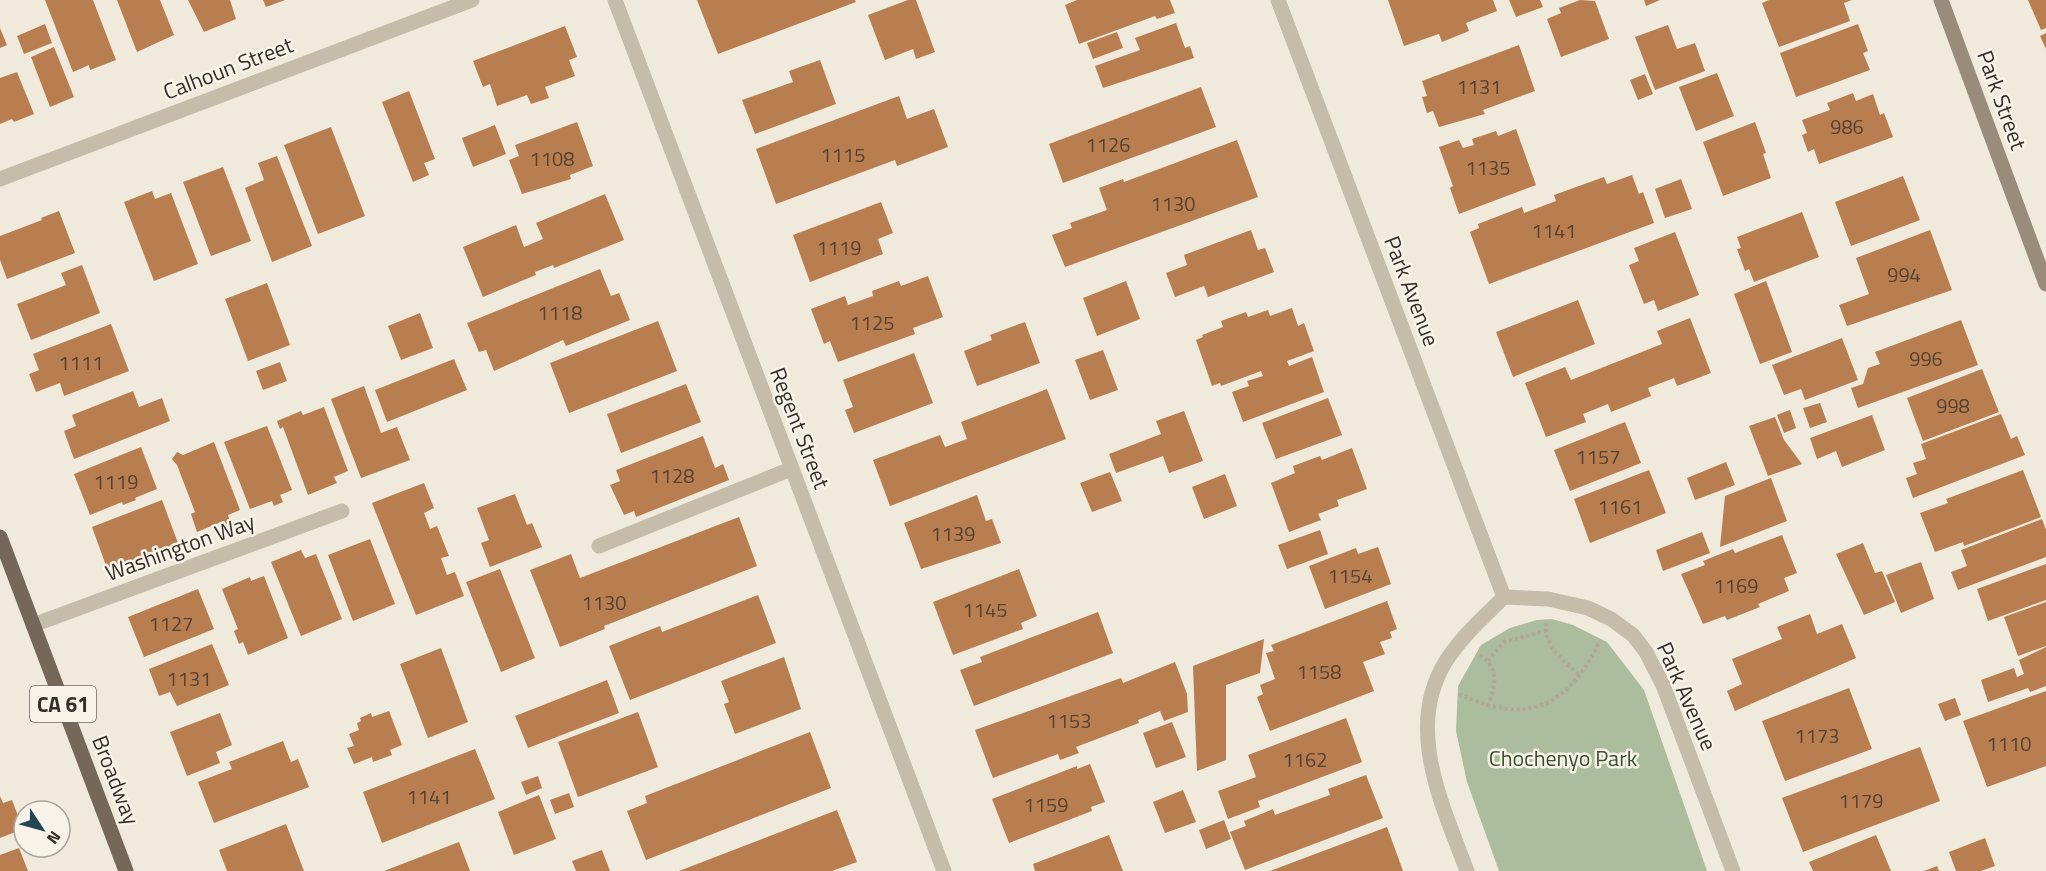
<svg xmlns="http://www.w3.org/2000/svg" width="2046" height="871" viewBox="0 0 2046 871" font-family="'Titillium Web',sans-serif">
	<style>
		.green { fill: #acbd9e }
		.building { fill: #b97e50 }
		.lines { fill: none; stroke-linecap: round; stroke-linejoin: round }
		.path { stroke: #b2a694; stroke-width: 4; stroke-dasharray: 3 3; stroke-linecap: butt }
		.lane { stroke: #c6bcaa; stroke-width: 15 }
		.street { stroke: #c6bcaa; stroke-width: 15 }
		.secondary { stroke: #998c7b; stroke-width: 15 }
		.primary { stroke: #75685b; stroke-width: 15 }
		.labels { text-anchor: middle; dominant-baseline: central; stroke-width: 5; stroke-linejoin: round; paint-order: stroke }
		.number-label { font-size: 20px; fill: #554232 }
		.shield { fill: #f7f3e8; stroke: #6e6962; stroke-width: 1.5 }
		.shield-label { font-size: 21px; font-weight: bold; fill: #342e28 }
		.street-label { font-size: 22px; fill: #342e28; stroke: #f7f3e8 }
		.park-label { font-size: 22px; fill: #3d502f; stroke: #f7f3e8 }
	</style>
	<rect width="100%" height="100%" fill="#efeadc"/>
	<path class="green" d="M1552,619l21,6 34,17 37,48 63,181h-208l-32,-89 -11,-51 2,-45 23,-41 29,-17 27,-8z"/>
	<path class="building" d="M45,0h48l23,60 -26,10 -1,-5 -16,7z
		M117,0h43l14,35 -37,17z
		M188,0h42l6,19 -32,13z
		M263,0h22l-19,7z
		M697,0h158l1,2 -138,52z
		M908,0h8l19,52 -19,7 -3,-10 -28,11 -17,-45z
		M1077,0h93l5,13 -18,6 -2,-3 -76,28 -14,-39z
		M1388,0h105l4,11 -31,12 3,8 -27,11 -3,-8 -35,12z
		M1509,0h31l3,7 -27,10z
		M1580,0l15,1 14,38 -48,18 -14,-38 14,-6 -2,-5z
		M1644,0h16l-14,6z
		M1769,0h83l-8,3 6,18 -71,26 -17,-44z
		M2028,0h18v28l-5,2z
		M1176,23l9,25 5,-2 4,12 -91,30 -8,-22 45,-16 -5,-12z
		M45,24l7,19 -28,11 -7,-18z
		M1858,24l10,27 -5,2 7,17 -74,27 -16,-44z
		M1668,25l9,24 18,-6 10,28 -50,19 -20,-53z
		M565,26l12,31 -8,3 6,16 -30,11 4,11 -18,6 -4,-9 -30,11 -7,-22 -7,3 -10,-26z
		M0,28l7,17 -7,3z
		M1117,32l6,16 -30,11 -6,-16z
		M2046,33v16l-6,-13z
		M1519,45l16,46 -52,19 2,4 -46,13 -6,-16 -6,2 -5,-16 5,-1 -5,-15z
		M54,47l20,50 -24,10 -19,-50z
		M820,60l16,44 -81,30 -13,-34 51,-18 -4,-11z
		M17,72l17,42 -20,8 -2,-3 -12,5v-46z
		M1717,73l17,43 -38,15 -17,-44z
		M1645,74l8,20 -15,6 -8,-20z
		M1201,87l15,40 -153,56 -14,-39z
		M409,91l26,68 -11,4 5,12 -16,7 -31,-80z
		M1853,93l3,8 17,-7 7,21 4,-2 9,24 -74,27 -5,-15 -6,3 -6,-17 5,-2 -5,-13 28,-10 -3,-7z
		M899,96l8,23 27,-10 14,38 -51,19 -2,-6 -119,44 -20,-55z
		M577,122l16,44 -23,9 1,4 -49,15 -13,-34 10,-4 -4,-11z
		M1755,122l11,31 -3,1 8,24 -48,18 -20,-54z
		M495,125l11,29 -33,13 -11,-29z
		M331,127l34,89 -47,18 -34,-89z
		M1516,129l20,56 -77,29 -9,-26 3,-2 -14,-39 20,-7 4,8 11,-3 -2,-6 24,-8 2,5z
		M1237,140l21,57 -193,70 -13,-32 20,-7 -2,-5 37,-13 -8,-22 24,-9 1,3z
		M277,156l35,90 -40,16 -27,-74 19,-8 -6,-17z
		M223,167l28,74 -40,15 -28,-74z
		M1632,175l7,19 4,-2 11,31 -165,61 -19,-52 9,-4 -1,-4 44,-17 2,6 32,-12 -2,-6 50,-18 3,7z
		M1903,176l17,44 -69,26 -16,-44z
		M1681,179l11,30 -27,9 -10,-29z
		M152,191l3,8 16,-6 27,71 -44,17 -30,-79z
		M605,194l19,46 -70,28 -1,-3 -18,7 1,3 -53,22 -20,-50 53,-22 8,22 19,-8 -7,-16z
		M881,202l12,31 -15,6 5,15 -73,28 -17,-47z
		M59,211l16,42 -68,26 -7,-19v-24l42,-16 -1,-2z
		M1802,212l17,45 -65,25 -5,-13 -4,2 -8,-22 4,-1 -4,-11z
		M1251,230l7,20 7,-2 9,24 -66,25 -4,-11 -29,11 -9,-24 21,-8 -3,-10z
		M1930,230l22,60 -105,36 -8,-21 30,-11 -13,-36z
		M1675,232l24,63 -41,16 -4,-11 -10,4 -15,-39 10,-4 -5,-13z
		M82,265l18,48 -69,27 -14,-36 49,-19 -5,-12z
		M600,269l11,27 8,-3 11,27 -64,26 -3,-6 -69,31 -8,-21 -7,2 -12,-29z
		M928,276l15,41 -30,11 2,6 -77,28 -8,-21 -6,3 -13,-35 34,-13 3,9 25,-9 -1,-5 27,-10 2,5z
		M1126,281l14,38 -43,17 -14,-38z
		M1766,281l26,71 -32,12 -26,-70z
		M267,283l23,62 -42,16 -23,-62z
		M1578,300l17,44 -82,33 -17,-45z
		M1292,308l6,18 6,-3 10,28 -27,10 2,5 23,-9 12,35 -81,30 -11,-30 17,-6 -2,-5 16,-5 -2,-5 -40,15 -1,-3 -8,3 -16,-46 7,-3 -1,-2 21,-8 -2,-6 25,-9 2,5 20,-7 2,6z
		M420,313l13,35 -32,12 -13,-34z
		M1690,318l21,55 -34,13 -3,-8 -26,10 3,8 -40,16 -3,-8 -25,10 3,8 -40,15 -21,-54 40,-16 6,13 91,-36 -5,-13z
		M1961,320l17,45 -120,43 -7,-20 12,-4 5,-16 12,-4 -5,-12z
		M658,321l19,50 -108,42 -19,-50z
		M1025,322l15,41 -63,23 -13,-35 28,-11 -2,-5z
		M111,324l18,47 -65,25 -4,-13 -24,9 -7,-18 10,-4 -6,-16z
		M1842,338l16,42 -53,20 -4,-11 -17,6 -12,-30z
		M1103,350l15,40 -28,10 -15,-40z
		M914,353l19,50 -79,30 -9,-23 8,-3 -10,-27z
		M454,359l13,31 -80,32 -12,-32z
		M280,362l7,19 -24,9 -7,-19z
		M1982,369l17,43 -76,29 -16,-43z
		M686,384l15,38 -80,31 -14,-39z
		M364,386l17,47 16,-6 13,33 -49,18 -30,-79z
		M1047,389l19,50 -176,67 -17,-46 67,-25 5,12 22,-8 -6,-17z
		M133,391l6,16 23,-9 8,23 -96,38 -10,-28 12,-5 -4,-11z
		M1328,398l14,37 -66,24 -14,-36z
		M1820,403l7,19 -17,6 -7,-20z
		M324,407l24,64 -14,6 3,6 -29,12 -25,-68 -3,2 -3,-8 24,-10 2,4z
		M1790,410l6,18 -12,5 -7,-18z
		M1184,411l19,50 -34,12 -6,-17 -47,17 -7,-19 52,-20 -5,-13z
		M2001,414l10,25 6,-3 8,19 -112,43 -7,-20 11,-4 -4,-11 13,-4 -5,-15z
		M1872,415l13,35 -43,17 -6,-16 -19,8 -7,-21z
		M1775,417l9,23 18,24 -34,12 -19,-50z
		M1625,422l16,41 -71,28 -16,-41z
		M267,426l25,64 -12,5 3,7 -9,4 -2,-5 -22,8 -26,-67z
		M703,436l12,32 8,-4 6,16 -93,37 -2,-6 -10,4 -14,-30 10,-4 -4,-11z
		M214,442l26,68 -12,5 3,9 -8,3 -2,-5 -24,10 -6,-18 4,-2 -18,-47 -5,-6 5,-7 6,3z
		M141,447l16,42 -22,9 1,2 -13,5 -1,-3 -32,13 -16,-41z
		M1352,448l15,41 -30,11 2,6 -21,8 3,6 -32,12 -18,-49 24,-10 -2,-7 27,-10 2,4z
		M1726,462l9,23 -40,15 -8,-22z
		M1649,470l17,43 -76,30 -16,-44z
		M2023,470l18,47 -77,29 -1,-4 -28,10 -15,-39 28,-10 -2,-4z
		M1110,472l12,29 -30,11 -12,-29z
		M1225,474l12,32 -33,13 -12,-32z
		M1771,478l16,43 -67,26 5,-51z
		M424,483l10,25 -10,5 6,16 7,-3 12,30 -8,2 6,17 8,-3 9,24 -48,19 -44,-112z
		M515,494l12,31 5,-2 10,24 -52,20 -9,-24 8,-3 -12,-32z
		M977,495l9,26 6,-2 9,24 -80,26 -17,-46z
		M162,500l16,43 -70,28 -16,-44z
		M739,517l18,49 -153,60 1,3 -45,18 -30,-77 41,-16 9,24z
		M2042,519l4,11v27l-88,33 -7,-18 16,-6 -6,-16z
		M1320,530l8,24 -41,15 -9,-24z
		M1702,532l8,21 -47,18 -7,-21z
		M1782,535l15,38 -13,5 5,13 -31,13 2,3 -33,13 -2,-4 -22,8 -22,-50 24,-9 -2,-4 30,-12 2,4z
		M370,539l25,65 -42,17 -25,-66z
		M1863,543l12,30 7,-2 13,31 -31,13 -28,-61z
		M1378,547l13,37 -66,25 -16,-43 47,-18 2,6z
		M301,550l4,8 11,-4 26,65 -41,17 -30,-74z
		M1921,562l13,37 -33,14 -15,-38z
		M2046,564v36l-58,21 -11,-32z
		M500,569l35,89 -34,14 -35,-90z
		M1019,569l18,47 -16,7 2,6 -70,26 -20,-53z
		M264,576l24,62 -40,17 -5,-13 -4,2 -5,-13 4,-2 -16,-40 28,-12 1,4z
		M198,589l16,40 -70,28 -16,-40z
		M758,595l18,48 -146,57 -21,-54 51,-20 2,6z
		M1387,601l10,28 -7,3 2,6 -12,4 5,12 -22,8 11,29 -104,40 -13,-34 6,-3 -3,-9 15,-6 -9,-26 8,-2 -3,-6z
		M2046,602v44l-28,10 -14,-39z
		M1098,612l15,41 -139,53 -14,-36 22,-8 -2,-5z
		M1810,614l7,20 25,-10 14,34 -121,53 -8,-20 15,-7 -10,-25 50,-20 -5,-12z
		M1264,639l-4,34 -34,12v75l-29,11 -4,-105z
		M212,644l17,41 -52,21 -7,-14 -11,4 -10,-27z
		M2046,647v39l-16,6 -2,-4 -40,14 -7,-22 33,-12 3,9 7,-3 -5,-14z
		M441,648l27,74 -40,16 -28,-74z
		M784,657l17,52 -66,25 -11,-30 5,-2 -8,-21z
		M1175,662l12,32 1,18 -24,9 -4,-10 -22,9 1,3 -63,24 3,6 -19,7 -2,-6 -65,24 -18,-48 146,-52 2,5z
		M607,680l12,33 -91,35 -13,-32z
		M1849,688l23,61 -87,32 -23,-60z
		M2046,691v75l-59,21 -24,-66z
		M1955,698l6,17 -16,6 -7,-17z
		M389,711l13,34 -12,5 2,5 -19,7 -1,-5 -18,7 -7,-16 7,-2 -5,-12 10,-4 -2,-7 4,-2 -1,-3 11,-5 1,4z
		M638,712l20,55 -80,30 -20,-55z
		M220,713l12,32 -16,7 4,11 -33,13 -17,-44z
		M1346,718l16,44 -104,39 2,6 -32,12 -10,-28 38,-14 -8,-22z
		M1172,722l14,35 -30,11 -13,-35z
		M810,732l21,56 -185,72 -19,-49 20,-8 -2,-7z
		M283,741l8,21 7,-3 11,28 -95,36 -16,-41 34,-13 -3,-7z
		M1920,747l20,54 -137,51 -21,-54z
		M475,749l20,50 -113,44 -19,-51z
		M1090,764l15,38 -14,5 1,4 -83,32 -17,-44 85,-33v3z
		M1366,775l17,43 -138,52 -15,-38 16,-6 -2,-5 29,-12 2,6 55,-20 -2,-6z
		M538,776l4,12 -16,7 -5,-13z
		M1183,790l13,32 -31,11 -12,-31z
		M569,793l5,14 -19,7 -5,-14z
		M539,795l17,44 -42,16 -16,-43z
		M0,796l3,7 9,-3 11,29 -23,9z
		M837,810l20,52 -25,9h-153z
		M1224,820l7,19 -25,10 -7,-19z
		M286,824l18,47h-77l-8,-21z
		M1387,827l16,44h-133z
		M1109,835l14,36h-88l-2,-7z
		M1876,835l15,36h-78l-4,-9z
		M1985,838l10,28 -14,5h-25l-7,-19z
		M459,842l11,29h-86z
		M19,848l9,23h-28v-16z
		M602,850l8,21h-34l-4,-10z
		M1937,866l2,5h-15z"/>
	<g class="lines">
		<path class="path" d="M1546,623c-2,22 17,39 33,51
			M1480,655c21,14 15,33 7,52
			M1488,661l16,-19 41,-11
			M1459,694c69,32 108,14 141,-53"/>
		<path class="lane" d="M599,546l192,-77"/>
		<path class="street" d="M615,0l329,871
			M1278,0l226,597
			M0,179l472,-179
			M33,625l309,-114
			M1467,871c-24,-65 -63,-143 -21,-210 15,-24 38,-44 58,-64l44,2 40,9 23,11 22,16 13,17 17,33 70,186"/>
		<path class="secondary" d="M1941,0l105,284"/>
		<path class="primary" d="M0,537l126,334"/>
	</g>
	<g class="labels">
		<g class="number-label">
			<text x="1479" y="86">1131</text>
			<text x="1847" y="126">986</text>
			<text x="1108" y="144">1126</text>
			<text x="843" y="154">1115</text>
			<text x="552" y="158">1108</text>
			<text x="1488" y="167">1135</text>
			<text x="1173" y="203">1130</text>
			<text x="1554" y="230">1141</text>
			<text x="839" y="247">1119</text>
			<text x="1904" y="274">994</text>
			<text x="560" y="312">1118</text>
			<text x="872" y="322">1125</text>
			<text x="1926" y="358">996</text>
			<text x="81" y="362">1111</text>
			<text x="1953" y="405">998</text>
			<text x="1598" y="456">1157</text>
			<text x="672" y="475">1128</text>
			<text x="116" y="481">1119</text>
			<text x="1620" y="506">1161</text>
			<text x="953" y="533">1139</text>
			<text x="1350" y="575">1154</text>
			<text x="1736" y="585">1169</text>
			<text x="604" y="602">1130</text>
			<text x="985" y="609">1145</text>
			<text x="171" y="623">1127</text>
			<text x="1319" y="671">1158</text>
			<text x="189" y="678">1131</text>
			<text x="1069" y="720">1153</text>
			<text x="1817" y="735">1173</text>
			<text x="2009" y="743">1110</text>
			<text x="1305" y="759">1162</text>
			<text x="429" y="796">1141</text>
			<text x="1861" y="800">1179</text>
			<text x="1046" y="804">1159</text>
		</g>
		<rect class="shield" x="30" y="686" width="66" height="36" rx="4.5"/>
		<g class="shield-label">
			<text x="63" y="704">CA 61</text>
		</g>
		<g class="street-label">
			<text transform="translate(228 68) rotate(-21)">Calhoun Street</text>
			<text transform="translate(2002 100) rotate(70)">Park Street</text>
			<text transform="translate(1412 291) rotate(69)">Park Avenue</text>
			<text transform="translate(800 428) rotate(69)">Regent Street</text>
			<text transform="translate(180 547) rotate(-20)">Washington Way</text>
			<text transform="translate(1687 696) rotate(66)">Park Avenue</text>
			<text transform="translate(116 780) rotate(69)">Broadway</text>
		</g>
		<g class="park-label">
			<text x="1563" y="758">Chochenyo Park</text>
		</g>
	</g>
	<g transform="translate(42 829) rotate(126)"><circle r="28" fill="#f7f3e8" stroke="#a9a49b" stroke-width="1.5"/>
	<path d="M0-4.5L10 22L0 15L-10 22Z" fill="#224551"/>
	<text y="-9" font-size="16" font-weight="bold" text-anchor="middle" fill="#342e28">N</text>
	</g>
</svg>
